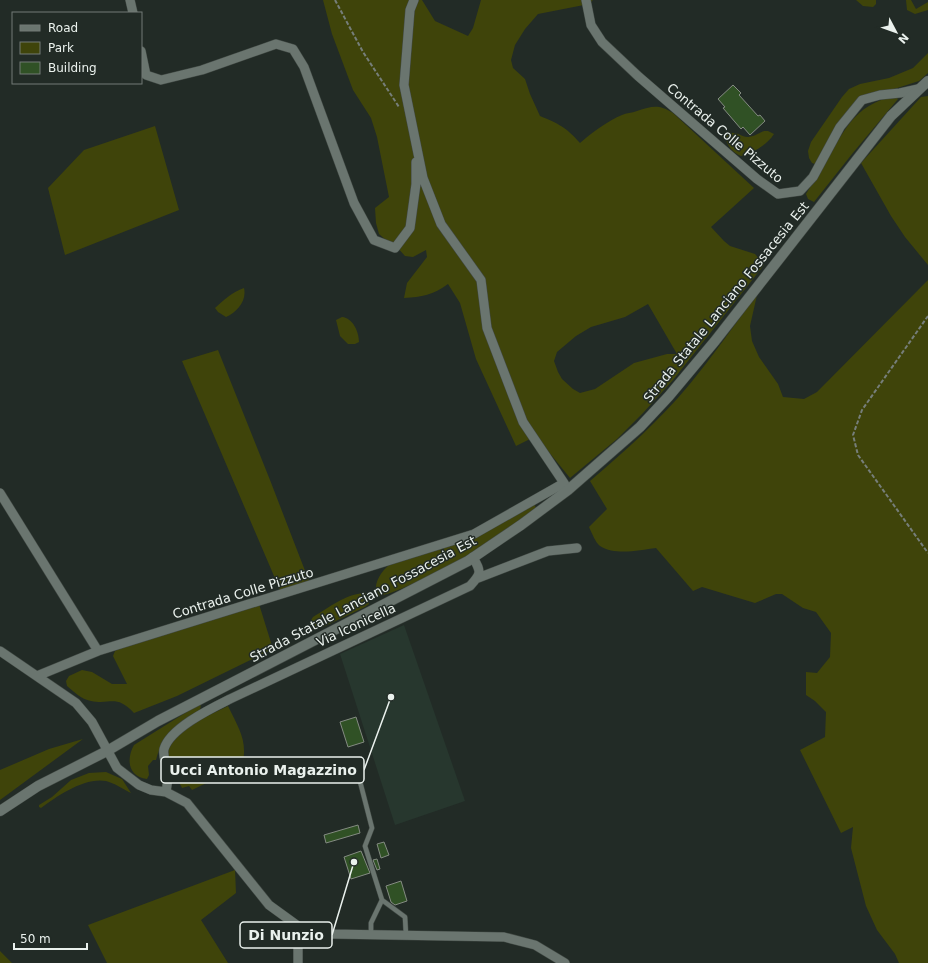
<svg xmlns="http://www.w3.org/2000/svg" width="928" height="963" viewBox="0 0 928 963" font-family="'DejaVu Sans',sans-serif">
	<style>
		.built { fill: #27372e }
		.green { fill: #3f440a; fill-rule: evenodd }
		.building { fill: #305125; stroke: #848b82 }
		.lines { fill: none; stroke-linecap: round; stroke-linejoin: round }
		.service-casing { stroke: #414944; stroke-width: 5.5 }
		.minor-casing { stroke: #414944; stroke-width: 10 }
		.secondary-casing { stroke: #414944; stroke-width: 11 }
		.path { stroke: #767e7a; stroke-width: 2; stroke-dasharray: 4 2; stroke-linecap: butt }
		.service { stroke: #6a756f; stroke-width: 4.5 }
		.minor { stroke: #6a756f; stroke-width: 9 }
		.secondary { stroke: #6a756f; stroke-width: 10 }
		.labels { text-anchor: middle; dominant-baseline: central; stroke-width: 3; stroke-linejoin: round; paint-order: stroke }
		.street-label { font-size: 13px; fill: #eaf1ed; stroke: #222b26 }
		.leader { fill: none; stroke: #eaf1ed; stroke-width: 1.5 }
		.callout-dot { fill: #eaf1ed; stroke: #222b26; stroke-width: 1.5 }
		.callout { fill: #222b26; stroke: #eaf1ed; stroke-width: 1.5 }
		.callout-label { font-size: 14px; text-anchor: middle; font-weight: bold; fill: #eaf1ed }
	</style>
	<rect width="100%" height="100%" fill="#222b26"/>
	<path class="built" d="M404,625l61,176 -70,24 -55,-171z"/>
	<path class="green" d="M323,0h99l13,21 33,15 5,-8 8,-28h112l-4,4 -51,10 -13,15 -10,16 -4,15 2,8 12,11 5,15 10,22c19,8 26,11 40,27 10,-9 29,-23 42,-28 4,-2 10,-2 15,-4 15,-5 22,-7 36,2l81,75 -43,39 13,14 6,5 25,8 9,11 -91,115 -30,33 -26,26 -47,39 -31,-38 -9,-1 -14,7 -40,-87 -16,-56 -12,-19c-15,11 -26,13 -44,14l3,-15 20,-26 -1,-7 -13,7 -8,-1 -10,-11 -8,-4 -8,-7 -3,-11 -1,-15 14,-11 -12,-60 -6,-19 -18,-28 -21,-56zM648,304l29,50h-10l-33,9 -39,26 -15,4 -7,-4 -11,-10 -4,-7 -4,-11 3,-9 19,-16 15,-9 34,-10z
		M856,0h20v4l-3,3 -10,-1z
		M906,0h5l5,9 12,-7v8l-13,4 -8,-4z
		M928,53v20l-9,8 -28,9 -24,5 -52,69 -3,-1 -3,-5 -1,-7 3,-9 31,-45 7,-8 11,-5 29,-6 24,-10z
		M928,96v169l-23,-28 -14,-21 -30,-53 60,-66z
		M887,98h10l1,1 -46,55 -38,48 -6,-3 -2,-5c5,-9 12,-18 17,-27 18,-29 27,-58 64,-69z
		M155,126l24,84 -114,45 -17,-67 36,-38z
		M764,131h4l6,3c-7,11 -21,19 -33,22 -9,-4 -13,-9 -16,-19l3,-4c11,-1 12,4 20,4 5,0 11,-4 16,-6z
		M928,280v683h-29l-4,-9 -18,-24 -11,-24 -15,-58 2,-21 -12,6 -41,-83 25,-13 1,-25 -11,-11 -9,-6v-23l11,1 13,-16 1,-24 -15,-21 -13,-4 -21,-14h-6l-21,9 -53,-16 -9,4 -37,-43c-17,2 -40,8 -56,-2 -5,-4 -8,-13 -11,-19l18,-18 -17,-28c35,-30 70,-61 99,-96 24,-29 45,-60 68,-90l-7,31 2,15 7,16 19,27 5,13 21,2 13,-7z
		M244,288c3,13 -7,24 -18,29l-8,-5 -3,-4c9,-8 17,-16 29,-20z
		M342,317c11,1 17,15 17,25l-4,2h-7l-8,-8 -4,-16z
		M218,350l52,130 39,101 -29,9 -98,-229z
		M532,504l3,1 1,4c-40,28 -80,57 -126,76 -10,4 -20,9 -31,11 -9,-10 4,-28 13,-33l82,-28z
		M365,593l4,3v8l-4,3 -44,21 -6,1 -4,-4v-5l2,-3c17,-10 32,-23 52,-24z
		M259,604l14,45 -96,47 -43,17c-18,-19 -23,-8 -43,-12 -10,-2 -17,-9 -24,-15l-1,-5 3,-5 13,-6 10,2 20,12h15l-14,-28 2,-5 9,-6z
		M201,703l-1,9c-23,16 -36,19 -44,48h-3l-5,6 1,9 -2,4c-19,-2 -21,-20 -13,-34z
		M228,706c12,25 21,36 13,64l-8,4h-8l-33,16 -3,-4 -7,2 -16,-31c7,-28 38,-39 62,-51z
		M83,739l-83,61v-30l49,-21z
		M106,772l16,7 9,14c-8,-4 -17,-10 -25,-12 -21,-4 -49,15 -65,27l-2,-1v-2l13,-8 19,-17 18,-7z
		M235,870l1,23 -35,27 27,43h-121l-19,-38z
		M0,951l12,12h-12z"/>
	<path class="building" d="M733,85l8,8 -2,2 19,21 2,-1 5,6 -15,14 -7,-8 -2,2 -18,-21 2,-1 -7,-8z
		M356,717l8,25 -16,5 -8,-25z
		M358,825l2,8 -34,10 -2,-8z
		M384,842l5,13 -8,3 -4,-14z
		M361,851l9,22 -19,6 -7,-22z
		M377,859l3,10 -3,1 -4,-10z
		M401,881l6,20 -12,4 -4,-3 -5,-16z"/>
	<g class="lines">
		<defs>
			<path id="service" d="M355,762l17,66 -7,18 17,54 23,17 1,18
				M371,935v-12l11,-23"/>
			<path id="minor" d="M130,0l3,13
				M414,0l-4,10 -6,75 19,93 18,46 40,56 6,48 36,94 41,61
				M586,0l5,25 11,17 36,34 119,103 21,15 22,-3 13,-14 27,-50 22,-27 18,-5 20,-2 18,-4
				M141,51l5,24 15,5 41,-10 74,-26 17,5 11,18 50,136 20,37 21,8 15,-20 6,-44v-22
				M0,493l98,158
				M478,578l70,-27 29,-3
				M0,651l76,52 16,19 25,46 22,17 12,5 15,2 21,11 82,102 29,21 14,6 19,2 173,3 31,8 30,18
				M37,676l61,-25 376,-117 90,-51 4,7
				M166,792c1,-6 2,-13 2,-19 0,-8 -6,-15 -4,-24 6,-21 48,-41 66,-50l240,-113c12,-13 11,-14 3,-29
				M298,963v-37"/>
			<path id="secondary" d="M0,811l38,-25 69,-35 51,-30 310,-160 53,-36 47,-35 72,-63 29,-31 46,-55 176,-225 37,-35"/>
		</defs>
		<use href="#service" class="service-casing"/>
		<use href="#minor" class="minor-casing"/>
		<use href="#secondary" class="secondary-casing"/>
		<path class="path" d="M335,0l28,52 36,55
			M928,316l-66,94 -9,25 5,20 70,98"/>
		<use href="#service" class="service"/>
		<use href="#minor" class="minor"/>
		<use href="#secondary" class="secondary"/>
	</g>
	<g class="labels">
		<g class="street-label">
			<text transform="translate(725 133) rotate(40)">Contrada Colle Pizzuto</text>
			<text transform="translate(726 302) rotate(-51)">Strada Statale Lanciano Fossacesia Est</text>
			<text transform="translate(243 593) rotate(-17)">Contrada Colle Pizzuto</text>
			<text transform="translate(363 599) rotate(-28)">Strada Statale Lanciano Fossacesia Est</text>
			<text transform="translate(356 625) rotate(-25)">Via Iconicella</text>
		</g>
	</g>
	<path class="leader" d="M391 697L364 770M354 862L332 935"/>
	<g class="callout-dot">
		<circle cx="391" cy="697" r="4"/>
		<circle cx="354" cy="862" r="4"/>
	</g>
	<g class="callout">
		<rect x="161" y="757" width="203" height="26" rx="4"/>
		<rect x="240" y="922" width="92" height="26" rx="4"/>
	</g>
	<g class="callout-label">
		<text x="263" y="775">Ucci Antonio Magazzino</text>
		<text x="286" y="940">Di Nunzio</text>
	</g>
	<rect x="12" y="12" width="130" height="72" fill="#222b26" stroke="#727a76"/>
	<rect x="20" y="25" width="20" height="6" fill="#6a756f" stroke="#727a76"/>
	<text x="48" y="32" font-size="12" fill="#eaf1ed">Road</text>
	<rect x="20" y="42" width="20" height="12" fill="#3f440a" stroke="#727a76"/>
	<text x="48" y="52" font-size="12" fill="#eaf1ed">Park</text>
	<rect x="20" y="62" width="20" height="12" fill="#305125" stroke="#727a76"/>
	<text x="48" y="72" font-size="12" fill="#eaf1ed">Building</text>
	<g transform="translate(896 32) rotate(131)" stroke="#222b26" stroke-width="3" paint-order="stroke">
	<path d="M0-3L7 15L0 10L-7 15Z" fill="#eaf1ed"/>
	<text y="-6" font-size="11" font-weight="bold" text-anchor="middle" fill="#eaf1ed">N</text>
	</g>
	<path d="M14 943v6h73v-6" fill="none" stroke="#eaf1ed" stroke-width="2"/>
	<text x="20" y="943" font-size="12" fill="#eaf1ed" stroke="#222b26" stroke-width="3" paint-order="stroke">50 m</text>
</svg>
